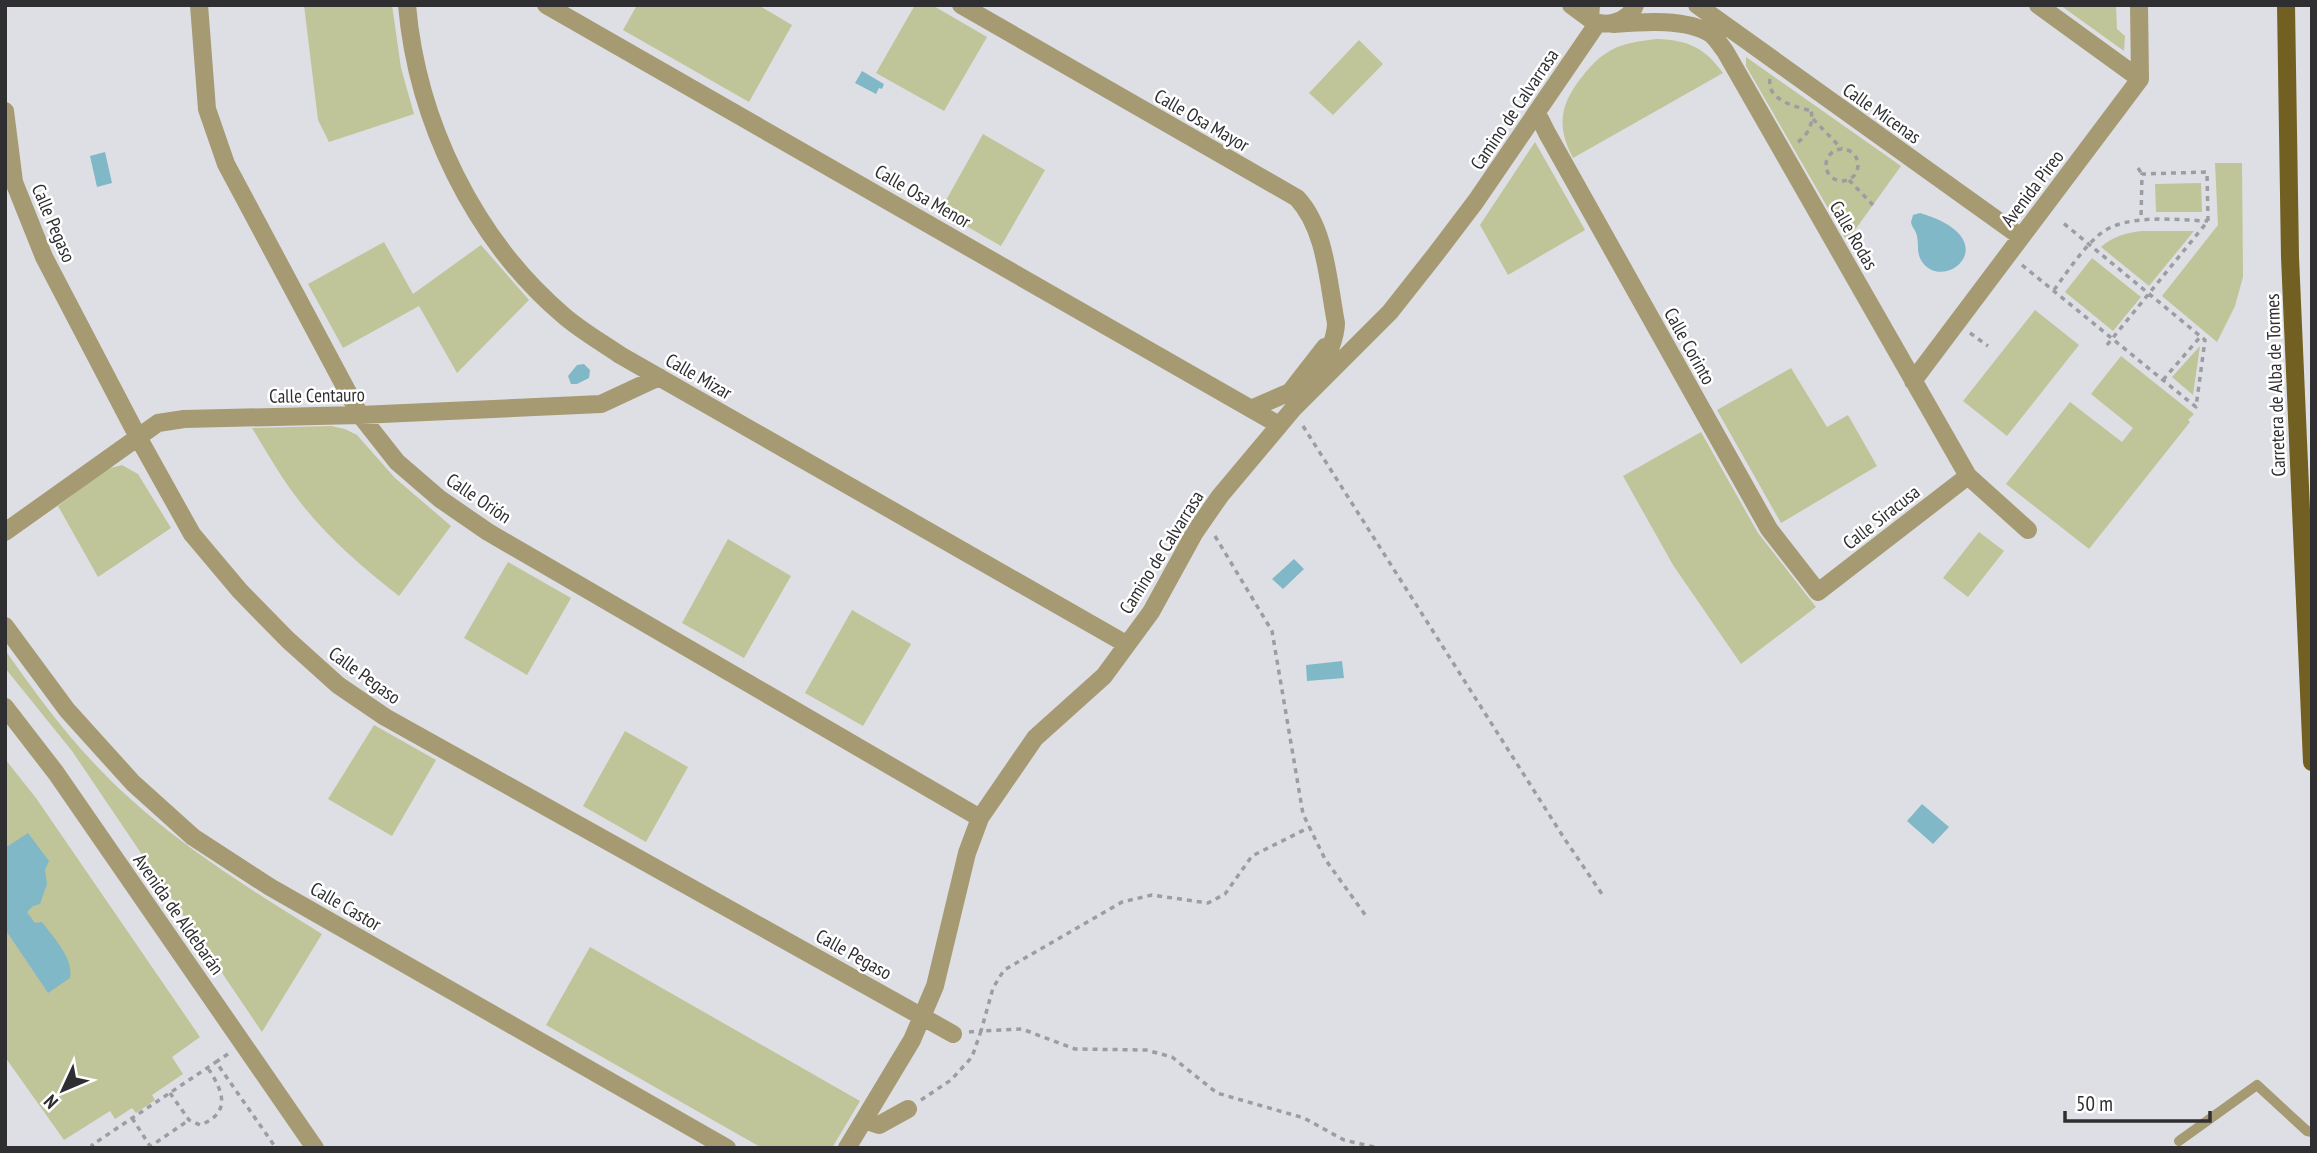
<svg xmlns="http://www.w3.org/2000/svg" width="2317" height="1153" viewBox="0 0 2317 1153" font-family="'PT Sans Narrow',sans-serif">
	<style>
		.green { fill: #c0c499 }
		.water { fill: #80b8c8 }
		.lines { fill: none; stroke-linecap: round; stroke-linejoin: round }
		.path { stroke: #9b9da1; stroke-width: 3.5; stroke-dasharray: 5 5; stroke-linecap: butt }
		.lane { stroke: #a69a73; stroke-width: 10 }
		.street { stroke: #a69a73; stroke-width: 18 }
		.primary { stroke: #726022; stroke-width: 18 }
		.labels { text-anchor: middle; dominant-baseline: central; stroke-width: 5; stroke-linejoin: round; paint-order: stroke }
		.street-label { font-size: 19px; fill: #2f2f31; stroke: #fff }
	</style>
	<rect width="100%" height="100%" fill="#dddfe4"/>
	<path class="green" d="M304,5h88l9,63 13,46 -85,28 -11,-22z
		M637,5h121l34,20 -43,77 -126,-72z
		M915,5h17l55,32 -43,74 -68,-38z
		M2060,5h56l1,24 8,7 -1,15z
		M1657,39c31,1 48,9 66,34l-150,85c-18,-34 -12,-56 12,-85 6,-7 12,-14 20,-19 15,-11 34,-13 52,-15z
		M1359,40l24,24 -50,51 -24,-22z
		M1746,57l155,109 -54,75 -101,-175z
		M983,134l62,36 -44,76 -61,-35z
		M1535,142l50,88 -77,45 -28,-50z
		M2215,163h27l1,114 -8,29 -18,36 -55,-46 56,-71z
		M2201,183l1,29h-46l-1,-28z
		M2142,231h52l-45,55 -48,-39c12,-11 25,-14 41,-16z
		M384,242l29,52 68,-49 48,55 -72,73 -38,-67 -76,42 -35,-64z
		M2092,258l49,39 -28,34 -48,-39z
		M2035,310l44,35 -72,91 -44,-35z
		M2200,346l-7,49 -21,-18z
		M2121,356l73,58 -6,6 2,2 -101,127 -83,-65 64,-82 52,40 11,-14 -42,-34z
		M1791,368l36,59 21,-12 29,51 -96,57 -64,-113z
		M331,426l14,3 12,6 38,43 56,48 -52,70c-36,-28 -71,-58 -99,-94 -18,-23 -33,-49 -48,-74z
		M1701,432l57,101 58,74 -75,57 -68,-99 -50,-89z
		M122,465l16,9 33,54 -73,49 -40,-71 49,-37z
		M1979,532l25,19 -36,46 -25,-19z
		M728,539l63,37 -47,82 -62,-35z
		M508,562l63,36 -44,77 -63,-37z
		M852,610l59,34 -48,82 -58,-33z
		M5,650c27,38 54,76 86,110 66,72 149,123 231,174l-60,98 -190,-281 -67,-83z
		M374,725l62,35 -44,76 -64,-37z
		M625,731l63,36 -42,75 -63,-36z
		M5,759l31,39 164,239 -28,20 11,17 -31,21 3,5 -19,13 -4,-5 -17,11 -5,-8 -46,29 -59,-83z
		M590,947l270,154 -28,47h-70l-216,-123z"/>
	<path class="water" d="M862,71l22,13 -2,5 -3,-1 -3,6 -21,-11z
		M105,152l7,31 -15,4 -7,-31z
		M1920,213c88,26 26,80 3,50 -7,-9 -4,-17 -6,-27 -1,-6 -5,-8 -6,-14l2,-7z
		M584,364l6,6 -1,8 -12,6h-6l-3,-8 9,-11z
		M1294,559l10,10 -21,20 -11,-10z
		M1342,661l2,17 -37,3 -1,-16z
		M1922,804l27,23 -16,17 -26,-23z
		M28,833l21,28 -4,9 2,14 -7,20 -7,2 -6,6 8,11 7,-1c11,15 32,36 28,56l-22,15 -43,-64v-81z"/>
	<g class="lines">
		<path class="path" d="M1770,79c-4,21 26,28 42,32
			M1813,119l29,30
			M1798,142c10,-7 16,-19 13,-31
			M1826 165a16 16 0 1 1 32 0a16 16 0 1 1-32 0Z
			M2138,168l4,6
			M1849,180l24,25
			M2022,265l174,142 9,-67 -143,-118
			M2054,290c14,-19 28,-41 46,-56 26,-21 77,-14 108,-13
			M1970,333l18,13
			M2107,345l101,-124 -1,-49 -65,2 -1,46
			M2163,380l38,-44
			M1303,426l261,412 40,59
			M1215,536l57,95 31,183 22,45 41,57
			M969,1032l12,-1 12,-43 11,-18 118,-68 30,-7 56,8 17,-9 27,-38 58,-29
			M228,1054l-12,8 60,86
			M170,1093l19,27 11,5c33,-13 22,-35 8,-57
			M921,1100l30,-20 21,-23 9,-26 41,-2 53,20 71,1 26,7 45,36 87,25 40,22 34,8
			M132,1118l18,28
			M94,1148l-2,-3 124,-83
			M148,1148l41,-28"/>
		<path class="lane" d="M2179,1141l78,-56 50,46 5,1"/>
		<path class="street" d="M199,5l8,104 19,55 134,251 37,47 43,37 48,33 492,286
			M407,5c10,116 67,234 156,310 17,15 38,27 57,40l506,289
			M546,5l733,420
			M961,5l336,193c29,31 31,84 39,125 0,21 -13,33 -12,55
			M1571,5l19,14
			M1591,5l-1,14c14,10 39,3 45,-14
			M1697,5l324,232
			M2038,5l102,74
			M1613,24c28,-2 73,-6 98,10 5,4 10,12 14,17l243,425 60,54
			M5,111l9,71 30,75 94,180 54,97 48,57 48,49 50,45 47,32 568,317
			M1537,113l10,20 222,396 49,63 150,-116
			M1913,381l227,-302 -1,-74
			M1253,408l37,-16 35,-45
			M5,532l153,-109 26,-4 176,-4 241,-11 58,-27
			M5,626l62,84 66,73 60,54 77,50 457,261
			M5,707l51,66 259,375
			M864,1120l15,5 29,-16
			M847,1148l65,-108 23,-54 32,-133 13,-35 55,-80 69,-62 47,-64 44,-80 25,-36 73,-87 97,-97 45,-57 41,-54 121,-177"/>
		<path class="primary" d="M2286,5l4,252 22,505"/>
	</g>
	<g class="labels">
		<g class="street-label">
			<text transform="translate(1514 109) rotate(-56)">Camino de Calvarrasa</text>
			<text transform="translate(1882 113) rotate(35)">Calle Micenas</text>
			<text transform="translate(1202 120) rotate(30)">Calle Osa Mayor</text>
			<text transform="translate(2032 188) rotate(-53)">Avenida Pireo</text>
			<text transform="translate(923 196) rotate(30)">Calle Osa Menor</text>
			<text transform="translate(54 223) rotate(67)">Calle Pegaso</text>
			<text transform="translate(1854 235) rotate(60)">Calle Rodas</text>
			<text transform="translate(1690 346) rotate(61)">Calle Corinto</text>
			<text transform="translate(699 376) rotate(30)">Calle Mizar</text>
			<text transform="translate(2275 385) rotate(-92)">Carretera de Alba de Tormes</text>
			<text transform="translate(317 395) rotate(-1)">Calle Centauro</text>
			<text transform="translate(479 498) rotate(34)">Calle Orión</text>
			<text transform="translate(1881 517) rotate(-38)">Calle Siracusa</text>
			<text transform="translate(1161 552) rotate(-58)">Camino de Calvarrasa</text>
			<text transform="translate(365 675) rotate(36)">Calle Pegaso</text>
			<text transform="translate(346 906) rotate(30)">Calle Castor</text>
			<text transform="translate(179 914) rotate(55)">Avenida de Aldebarán</text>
			<text transform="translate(854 954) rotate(29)">Calle Pegaso</text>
		</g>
	</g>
	<rect width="2317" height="1153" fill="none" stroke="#2f2f31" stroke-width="14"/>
	<g transform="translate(63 1090) rotate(226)" stroke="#ffffff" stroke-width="5" paint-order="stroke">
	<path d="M0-5L12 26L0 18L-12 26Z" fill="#2f2f31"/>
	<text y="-10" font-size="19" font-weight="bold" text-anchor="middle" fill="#2f2f31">N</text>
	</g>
	<path d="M2065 1111v10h145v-10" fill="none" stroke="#2f2f31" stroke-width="3.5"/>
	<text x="2076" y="1111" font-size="21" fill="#2f2f31" stroke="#ffffff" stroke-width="5" paint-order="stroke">50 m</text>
</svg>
